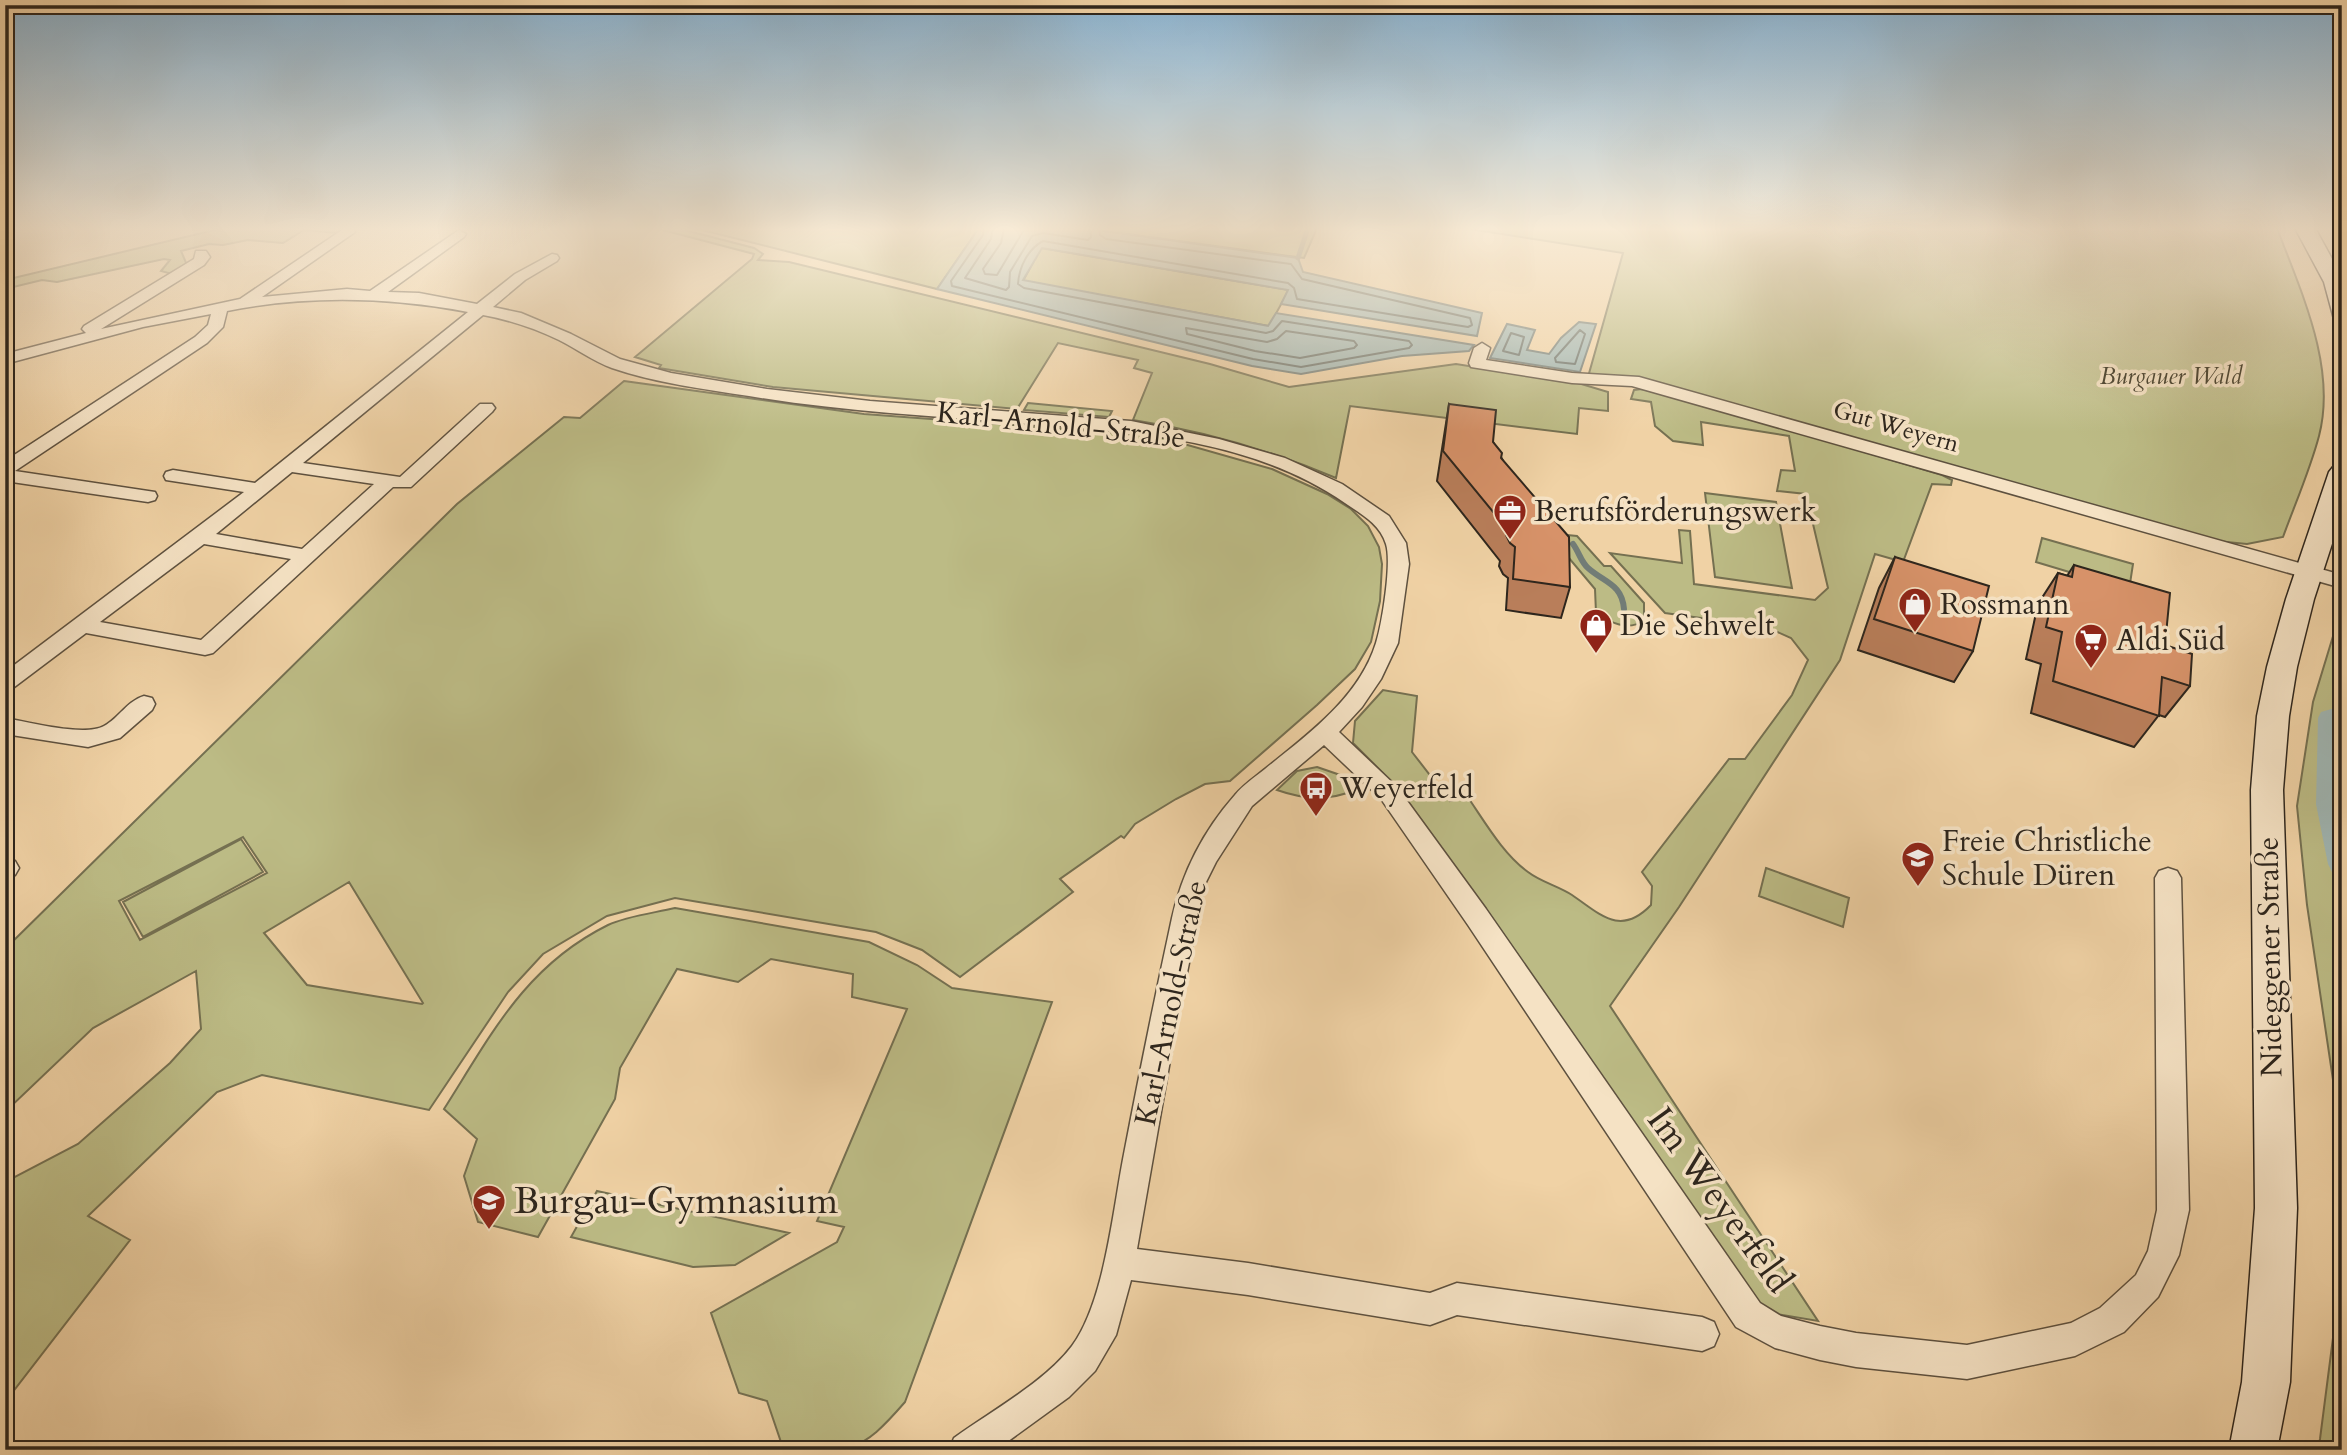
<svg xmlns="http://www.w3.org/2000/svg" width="2347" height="1455" viewBox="0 0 2347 1455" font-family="Cardo,serif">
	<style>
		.green { fill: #bcbb85; stroke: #757051; stroke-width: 2; fill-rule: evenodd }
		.water { fill: #9fb5b2; stroke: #727c76; stroke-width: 2 }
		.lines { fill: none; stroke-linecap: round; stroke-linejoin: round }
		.shore { stroke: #666e68; stroke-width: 2 }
		.stream-far1 { stroke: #727c76; stroke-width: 5 }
		.stream { stroke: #727c76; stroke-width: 6 }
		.canal { fill: #9fb5b2; fill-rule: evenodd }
		.minor-casing { stroke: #5e513f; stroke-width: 3 }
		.secondary-casing { stroke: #2e261d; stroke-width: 3 }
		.minor { fill: #f5e2c4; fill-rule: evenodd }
		.secondary { fill: #f5e2c4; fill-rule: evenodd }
		.wall { fill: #b97e5a; stroke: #2e261d; stroke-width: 2 }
		.building { fill: #d79269; stroke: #2e261d; stroke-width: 2 }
		.labels { text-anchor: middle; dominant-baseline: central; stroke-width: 7; stroke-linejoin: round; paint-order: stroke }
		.far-park-label { font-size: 24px; font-style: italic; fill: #524b37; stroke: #f5e2c4 }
		.far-street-label { font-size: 24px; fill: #2e261d; stroke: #f5e2c4 }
		.street-label { font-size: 30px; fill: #2e261d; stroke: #f5e2c4 }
		.poi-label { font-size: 30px; fill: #2e261d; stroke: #f5e2c4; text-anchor: start }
		.near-street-label { font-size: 37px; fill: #2e261d; stroke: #f5e2c4 }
		.near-poi-label { font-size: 37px; fill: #2e261d; stroke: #f5e2c4; text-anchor: start }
	</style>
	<rect width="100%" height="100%" fill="#f0d2a5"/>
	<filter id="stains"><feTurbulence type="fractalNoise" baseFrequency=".00286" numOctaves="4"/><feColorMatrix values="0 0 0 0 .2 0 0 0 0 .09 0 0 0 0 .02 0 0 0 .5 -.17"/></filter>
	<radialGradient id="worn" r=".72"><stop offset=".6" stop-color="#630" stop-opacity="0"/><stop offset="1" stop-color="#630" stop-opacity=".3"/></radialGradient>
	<path class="green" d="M223,228h122l-8,5 -33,-3 -21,13 -35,-3 -25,5 -14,-1 -28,7 6,14 -15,9 -11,-3 9,-11 -6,-1 -107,23 -15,-2 -37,9v-9z
		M655,228h22l77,20 9,6 -5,6 31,2 421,102 79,23 167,-23 122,19 30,9v19l-29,-3 -2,26 -227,-28 -14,72c-66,-28 -132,-47 -203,-58l19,-47 -18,-5 4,-8 -80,-17 -41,66 -244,-22 -114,-19 2,-3 -26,-8 117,-98 2,-5z
		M694,228h285l-42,61z
		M1083,228h234l-13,30z
		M1463,228h814c24,64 60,139 42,208 -9,34 -24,68 -36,101l-36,7 -41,-4 -486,-140 -132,-23 35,-124z
		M1041,248l248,42 -20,36 -246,-45z
		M624,381l240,33 292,22 116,33 55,25 24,15 17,17 11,21 3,17 -2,37 -9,41 -16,27 -38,36 -87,76 -25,3 -29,15 -41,25 -11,14 -3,-2 -61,43 13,13 -113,85 -38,-27 -46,-18 -201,-34 -68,18 -64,38 -35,38 -79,118 -167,-35 -45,17 -129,124 42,24 -125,162v-220l73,-38 92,-81 31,-34 -5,-58 -103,57 -88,84v-163l452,-445 107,-87 16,1zM243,837l24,36 -127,67 -21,-39zM349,882l74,121 -1,1 -115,-19 -43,-52z
		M1642,389l75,19 225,67 10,5 -1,5 -19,-1 -29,78 -28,-8 -35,106 -161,247 -69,99 208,315 -53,-9 -277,-400 -90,-124 -45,-45 2,-22 28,-31 34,6 -5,56 38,49 17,-5c18,26 36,58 61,76 13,10 30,14 44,23 28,19 48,42 79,10l1,-19 -10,-14 87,-113h16l47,-64 16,-35 -17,-22 -25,-11 -101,-14 -55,-60 72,10 -3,-33 11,1 4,53 121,16 13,-12 -22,-94 -29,-3 4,-21 14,1 -6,-35 -88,-14 2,23 -30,-4 -18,-15 -4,-24 -20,-3 3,-9z
		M1028,403l84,8 -3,6 -85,-7z
		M1705,493l71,9 16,86 -77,-11z
		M1567,535l10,1 27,30h7l33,37v18c-17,10 -33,2 -48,-8l-1,-24 -32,-38z
		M2042,538l91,26 -4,26 -93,-28z
		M2341,610h1v576l-6,-86 -29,-195 -10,-99 16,-104z
		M1317,767l26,9 15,13c-28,12 -53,11 -81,1l20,-19z
		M241,839l22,33 -120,65 -20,-35z
		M1766,868l83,30 -6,29 -84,-31z
		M675,908l194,34 48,23 35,23 100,14 -147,400c-46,53 -54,51 -124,40l-14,-41 -28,-8 -28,-80 126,-71 7,-15 -27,-6 90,-212 -55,-12 1,-23 -82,-15 -33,23 -61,-13 -57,99 -5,31 -77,138 -60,-15 -14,-46 13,-37 -33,-30c47,-74 81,-143 164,-184 19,-9 46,-12 67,-17z
		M597,1191l192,42 -54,32 -42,2 -122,-30z
		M2342,1268v182h-24l2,-11z"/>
	<path class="water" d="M979,228h103l216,30 5,14 179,41 -5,23 -196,-32 7,-14 -246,-42 -19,32 245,46 8,-13 198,32 -5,6 -67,5 -101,18 -49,-8 -315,-77z
		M1579,322l17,2 -16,48 -90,-14 17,-34 28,6 -8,20 22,4 12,-16z"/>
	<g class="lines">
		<path class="shore" d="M984,228l-1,7 -32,46 1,5 301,73 48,8 108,-19 3,-3 -3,-4 -127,-20 -9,10 -7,2 -242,-45 -6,-4c1,-17 10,-35 25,-43l245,42 6,5 3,11 171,28 4,-2 -2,-7 -168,-39 -11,-15 -185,-25 -6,-4 -1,-7
			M993,228l-2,11 -26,39 41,12 3,-3 1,-15 22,-36 11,-3 45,7 3,-3 -1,-9
			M1004,228l-3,15 -18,26 2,5 12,1 28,-47
			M1186,328l81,14 10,-3 9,-8 68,10 3,4 -3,3 -54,10 -45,-7 -68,-17z
			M1580,330l5,4 -10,30 -19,-2 -1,-4z
			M1511,333l13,4 -5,18 -16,-4z"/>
		<path class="stream-far1" d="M1298,258l10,-30"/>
		<path class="stream" d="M1573,544c6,8 8,18 15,24 17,15 34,16 36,41"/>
		<path class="canal" d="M2342,706v169l-10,-3 -4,-8 -12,-60 2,-86 3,-6z"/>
		<defs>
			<path id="minor" d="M345,228l8,1 2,3 -93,65 85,-8 23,2 89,-61 7,4 -2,3 -76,55 31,1 58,11 38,-30 37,-20 5,1 2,3 -2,3 -32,19 -32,27 28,6 50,21 49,25 51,14 96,16 103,12 261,20 88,18 66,19 57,26 47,32 17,27 3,21 -11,79 -17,36 -19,28 -23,25 58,55 89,122 274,394 21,13 39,10 36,7 111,12 104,-22 29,-15 36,-33 12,-24 9,-41 -2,-332 4,-7 9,-3 9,3 4,7 8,332 -10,45 -21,42 -34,35 -49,24 -108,23 -111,-12 -36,-7 -45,-12 -39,-21 -268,-402 -87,-126 -57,-54 -72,61 -36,56 -11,22 -30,148 -38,217 111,14 182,30 27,-10 245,34 12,5 5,12 -5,12 -12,5 -245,-36 -27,10 -182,-30 -117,-15 -15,55 -21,36 -26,26 -73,53h-47l5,-12c37,-27 91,-56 118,-92 33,-45 41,-137 52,-192 15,-79 31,-157 48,-236 10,-45 32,-88 63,-123 8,-10 20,-18 30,-26 42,-34 94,-71 111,-126 6,-19 16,-80 10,-99 -6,-20 -25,-30 -41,-41 -94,-65 -216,-72 -327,-80 -89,-7 -180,-12 -269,-27 -46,-7 -93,-13 -137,-28 -19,-7 -35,-19 -53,-28 -25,-12 -49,-20 -76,-25l-180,148 97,14 80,-73h12l3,4 -3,4 -81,75h-18l-180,166 -8,2 -119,-22 -73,55 -8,3v-19l239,-180 -78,-12 -2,-4 2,-4 7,-2 82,13 213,-171c-79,-15 -161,-17 -241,-1l-4,16 -16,16 -192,128 140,21 2,4 -2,4 -7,2 -143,-21v-20l190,-124 13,-12 3,-11 -68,13 -138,37v-10l81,-21 -4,-4 2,-3 110,-67 2,-8h10l4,6 -6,8 -103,64 139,-30zM292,472l82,12 -72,65 -86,-15zM204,544l87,15 -90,81 -101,-18z
				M1482,343l8,5 -4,12 86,13 67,4 703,198v13l-710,-202 -60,-3 -101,-16 -2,-4 5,-15z
				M144,696l8,2 3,6 -3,6 -32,28 -32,9 -83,-13v-16c24,4 79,19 99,8 15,-8 23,-25 40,-30z
				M5,858l10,3 4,7 -4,7 -9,3z"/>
			<path id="secondary" d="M2295,228h20l27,49v43l-8,-1 -10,-37z
				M2342,464v49l-28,86 -17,68 -8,49 -6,74 14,418 -7,174 -13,68h-48l13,-68 13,-174 -4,-418 6,-74 10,-49 19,-68 43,-127 4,-5z"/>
		</defs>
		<use href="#minor" class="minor-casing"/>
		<use href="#secondary" class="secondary-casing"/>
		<use href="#minor" class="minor"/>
		<use href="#secondary" class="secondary"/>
	</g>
	<path class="wall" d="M1449,404l44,38 77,145 -9,31 -55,-8 2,-32 -5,-4 -4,-8 1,-5 -63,-80z
		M1895,557l78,94 -19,31 -96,-32 21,-62z
		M2074,565l91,80 25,41 -25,31 -6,-2 -25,32 -103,-34 10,-49 -15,-5 12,-55 20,-31 9,3z"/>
	<path class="building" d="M1449,404l47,6 -3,32 9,11 -1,5 68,79 1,50 -57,-8 2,-32 -5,-4 -4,-8 2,-5 -65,-79z
		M1895,557l94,29 -16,65 -99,-32z
		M2074,565l96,28 -5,52 27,9 -2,32 -28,-9 -3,39 -106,-35 9,-49 -16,-5 12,-54 14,4z"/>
	<linearGradient id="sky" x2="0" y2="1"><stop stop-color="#8bb4d2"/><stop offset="0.53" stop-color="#f8ebd6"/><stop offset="1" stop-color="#f8ebd6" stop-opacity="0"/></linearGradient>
	<rect width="2347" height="432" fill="url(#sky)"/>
	<defs>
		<symbol id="office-pin" viewBox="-11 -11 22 30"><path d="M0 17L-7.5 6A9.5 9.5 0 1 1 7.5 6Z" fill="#8f2418" stroke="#f5e2c4"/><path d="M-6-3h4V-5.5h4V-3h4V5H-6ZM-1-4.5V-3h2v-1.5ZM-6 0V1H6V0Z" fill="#fff"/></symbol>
		<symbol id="shop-pin" viewBox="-11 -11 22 30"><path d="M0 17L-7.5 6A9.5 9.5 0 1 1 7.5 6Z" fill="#8f2418" stroke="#f5e2c4"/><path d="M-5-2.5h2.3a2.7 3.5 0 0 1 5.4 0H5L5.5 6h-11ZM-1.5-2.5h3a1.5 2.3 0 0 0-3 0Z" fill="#fff"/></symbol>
		<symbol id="supermarket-pin" viewBox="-11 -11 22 30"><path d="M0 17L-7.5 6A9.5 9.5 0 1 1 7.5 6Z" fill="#8f2418" stroke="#f5e2c4"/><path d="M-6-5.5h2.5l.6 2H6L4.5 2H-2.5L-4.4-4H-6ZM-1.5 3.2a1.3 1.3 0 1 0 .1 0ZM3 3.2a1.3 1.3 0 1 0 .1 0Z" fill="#fff"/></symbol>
		<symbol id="bus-pin" viewBox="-11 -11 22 30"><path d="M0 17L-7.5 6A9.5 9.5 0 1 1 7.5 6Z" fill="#8f2418" stroke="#f5e2c4"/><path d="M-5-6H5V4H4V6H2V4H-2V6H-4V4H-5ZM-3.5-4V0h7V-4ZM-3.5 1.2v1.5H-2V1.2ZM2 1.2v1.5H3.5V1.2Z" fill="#fff"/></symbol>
		<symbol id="school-pin" viewBox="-11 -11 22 30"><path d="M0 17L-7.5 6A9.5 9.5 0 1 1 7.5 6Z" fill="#8f2418" stroke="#f5e2c4"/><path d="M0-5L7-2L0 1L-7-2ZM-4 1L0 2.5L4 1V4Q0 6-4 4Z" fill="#fff"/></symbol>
	</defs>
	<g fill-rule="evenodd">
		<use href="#office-pin" x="1491" y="492" width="38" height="52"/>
		<use href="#shop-pin" x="1896" y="585" width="38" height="52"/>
		<use href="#shop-pin" x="1577" y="606" width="38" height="52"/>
		<use href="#supermarket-pin" x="2072" y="621" width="38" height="52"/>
		<use href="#bus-pin" x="1297" y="769" width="38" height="52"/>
		<use href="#school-pin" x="1899" y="839" width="38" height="52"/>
		<use href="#school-pin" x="470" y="1182" width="38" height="52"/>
	</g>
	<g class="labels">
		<g class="far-park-label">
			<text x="2171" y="376">Burgauer Wald</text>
		</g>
		<g class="far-street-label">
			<text transform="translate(1896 427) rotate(16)">Gut Weyern</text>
		</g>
		<g class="street-label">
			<text transform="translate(1061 425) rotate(6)">Karl-Arnold-Straße</text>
			<text transform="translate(2270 957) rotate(-91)">Nideggener Straße</text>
			<text transform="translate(1171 1003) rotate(-78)">Karl-Arnold-Straße</text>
		</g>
		<g class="poi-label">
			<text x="1534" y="511">Berufsförderungswerk</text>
			<text x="1940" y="604">Rossmann</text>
			<text x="1620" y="625">Die Sehwelt</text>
			<text x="2116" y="640">Aldi Süd</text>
			<text x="1340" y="788">Weyerfeld</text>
			<text x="1942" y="841">Freie Christliche<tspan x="1942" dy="34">Schule Düren</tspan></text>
		</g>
		<g class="near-street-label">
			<text transform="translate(1720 1200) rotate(54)">Im Weyerfeld</text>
		</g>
		<g class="near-poi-label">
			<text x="514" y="1201">Burgau-Gymnasium</text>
		</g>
	</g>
	<rect width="2347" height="1455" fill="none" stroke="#f0d2a5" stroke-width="28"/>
	<rect x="7" y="7" width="2333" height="1441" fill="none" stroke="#2e261d" stroke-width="3.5"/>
	<rect x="14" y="14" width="2319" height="1427" fill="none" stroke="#2e261d" stroke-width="2"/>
	<rect width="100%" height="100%" filter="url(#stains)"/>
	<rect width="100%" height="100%" fill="url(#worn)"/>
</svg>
